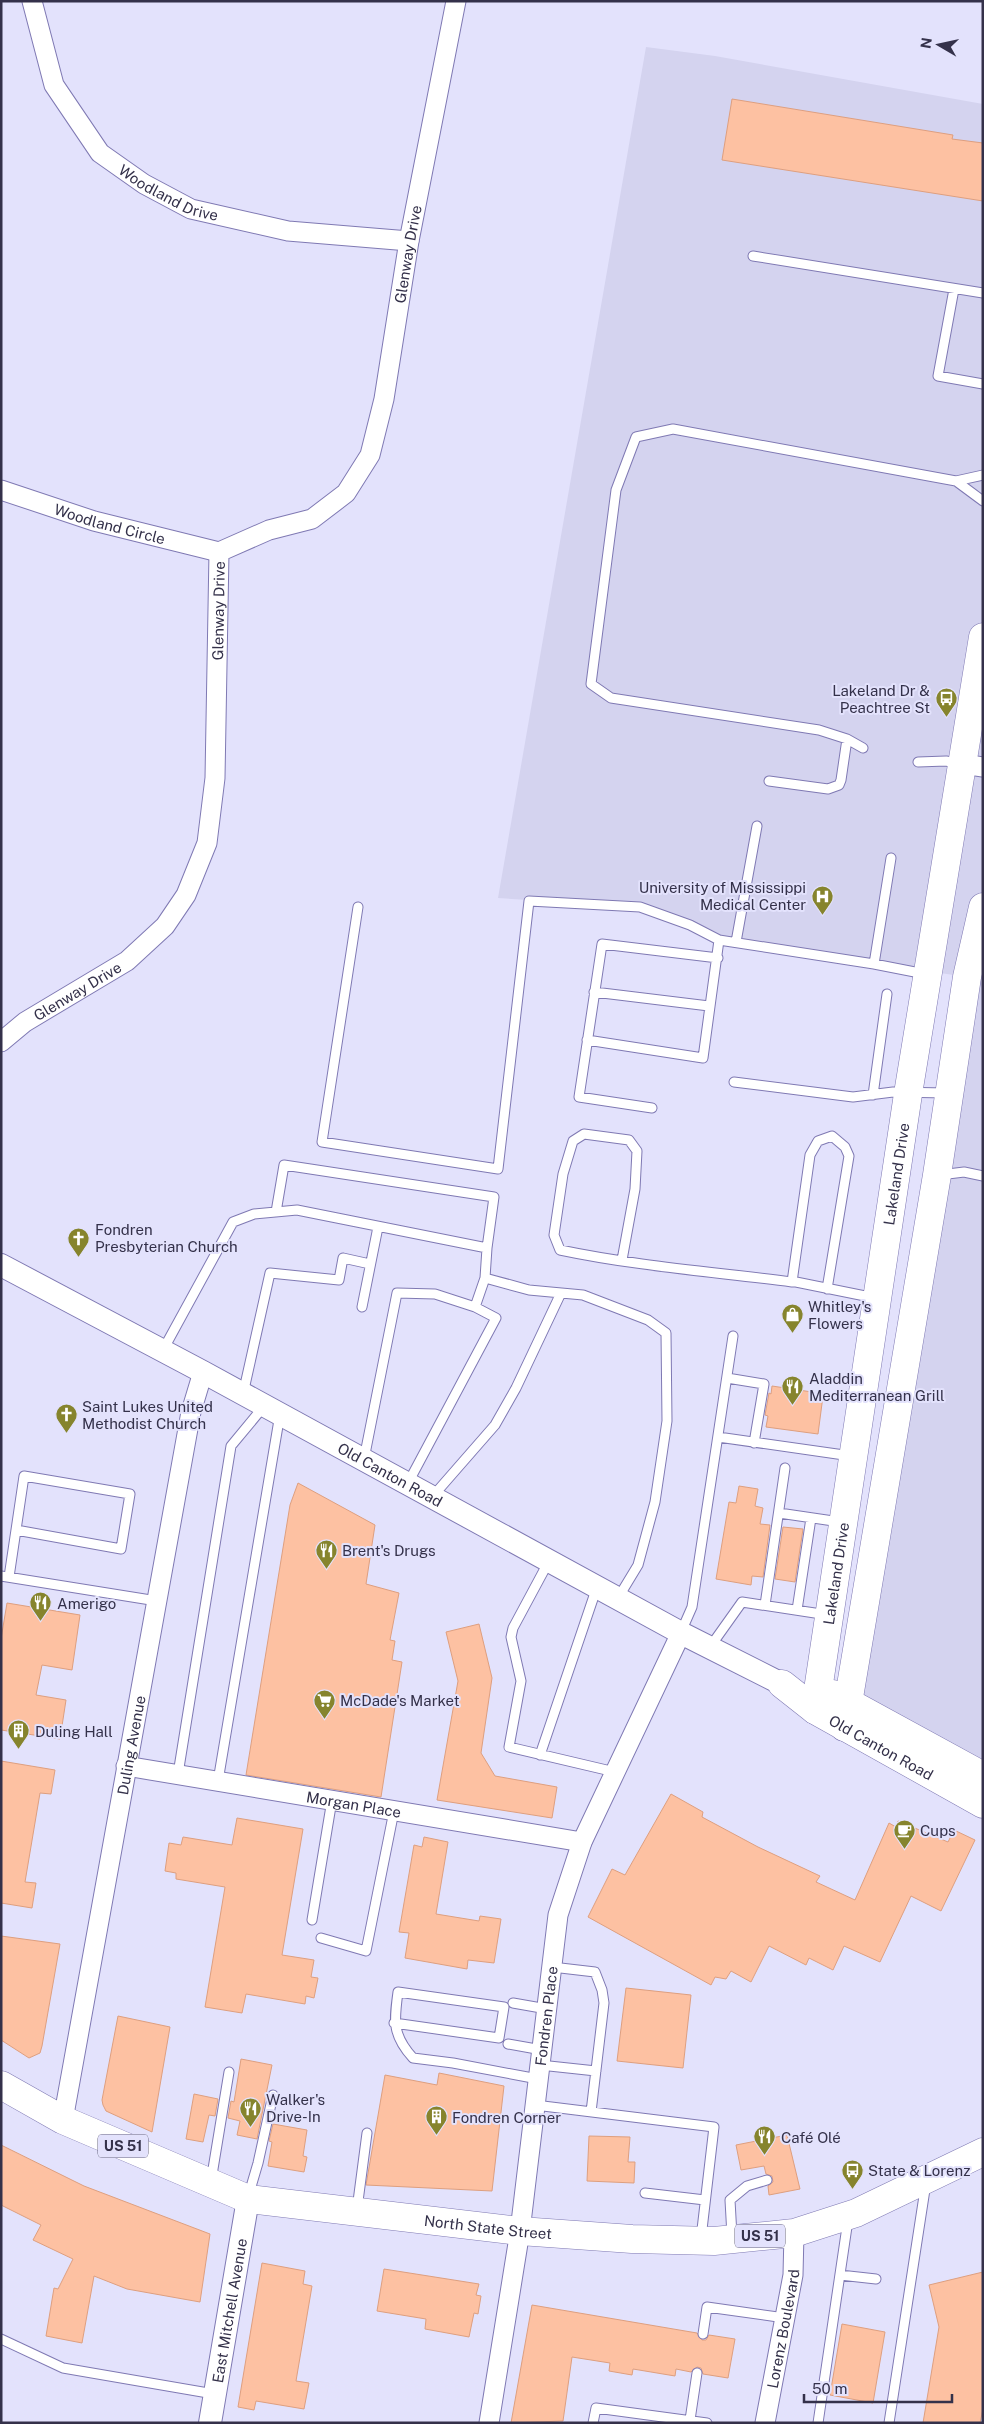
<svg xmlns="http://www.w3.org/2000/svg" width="984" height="2424" viewBox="0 0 984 2424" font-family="'Public Sans',sans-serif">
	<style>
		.built { fill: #d4d3ef }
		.building { fill: #fdc1a2; stroke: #de9f7f }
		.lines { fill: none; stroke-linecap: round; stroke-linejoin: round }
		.service-casing { stroke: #7f79b3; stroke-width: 11 }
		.minor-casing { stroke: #7f79b3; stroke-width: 21 }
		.tertiary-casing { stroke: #7f79b3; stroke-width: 24 }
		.primary-casing { stroke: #7f79b3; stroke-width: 29 }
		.service { stroke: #fff; stroke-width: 9 }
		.minor { stroke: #fff; stroke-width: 19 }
		.tertiary { stroke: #fff; stroke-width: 22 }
		.primary { stroke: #fff; stroke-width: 28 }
		.labels { text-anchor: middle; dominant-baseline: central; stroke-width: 4; stroke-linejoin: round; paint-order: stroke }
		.shield { fill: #e3e2fc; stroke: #68667f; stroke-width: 1 }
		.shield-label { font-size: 14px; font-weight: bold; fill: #34314a }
		.street-label { font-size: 15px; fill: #34314a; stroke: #e3e2fc }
		.poi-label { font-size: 15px; fill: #34314a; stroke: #e3e2fc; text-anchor: start }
	</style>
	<rect width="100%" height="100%" fill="#e3e2fc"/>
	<path class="built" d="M646,47l69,9 268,48v1672l-134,-74 118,-725 -248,-37 -80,-33 -141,-9z"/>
	<path class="building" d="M732,99l221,36 -1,4 31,4v58l-261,-41z
		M772,1386l40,6 -1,3 12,1 -5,38 -52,-7 2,-11 -3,-1 4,-22 2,1z
		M298,1483l77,42 -9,59 33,9 -9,47 5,1 -3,19 10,2 -21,135 -135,-22 44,-270z
		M739,1486l19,3 -3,17 8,2 -3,16 10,1 -7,52 -11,-1 -1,9 -35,-6 13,-77 7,1z
		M783,1527l20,2 -8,53 -20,-3z
		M7,1603l73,12 -8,55 -30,-5 -6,30 30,5 -6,39 -59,-9v-91z
		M479,1624l13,54 -11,75 14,23 62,11 -5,31 -115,-18 21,-119 -12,-49z
		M1,1761l54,9 -4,24 -11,-1 -15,89 11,1 -4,25 -31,-5z
		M671,1794l32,18 -1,5 56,30 62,29 -4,6 39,18 34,-77 7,4 2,-6 50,21 6,-12 21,10 -34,71 -30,-15 -31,66 -36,-16 -11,24 -24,-12 -3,7 -37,-19 -18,36 -20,-11 -5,8 -11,-2 -4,8 -123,-68 24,-48 13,6z
		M237,1818l66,11 -21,126 32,5 -3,17 7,1 -4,20 -8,-2 -1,8 -59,-10 -4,19 -37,-6 20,-120 -49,-8v-6l-11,-2 4,-28 12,2 2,-8 49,8z
		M424,1837l24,5 -12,72 43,7 1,-5 21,3 -7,44 -26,-3 -1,9 -62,-11 4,-25 -10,-1 15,-87 8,2z
		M1,1936l59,8 -18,102 -2,7 -11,5 -28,-18z
		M626,1988l65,7 -8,73 -66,-7z
		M118,2016l52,11 -18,105 -46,-21 -3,-6 -1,-5z
		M241,2059l31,6 -15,74 -20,-4 3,-14 -12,-3 3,-17 3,1z
		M439,2073l65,13 -12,105 -126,-6 19,-110 52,10z
		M194,2094l24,5 -3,17 -6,-1 -6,27 -17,-3z
		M273,2124l34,6 -4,26 4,1 -3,15 -36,-6 4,-24 -3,-1z
		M787,2135l13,54 -31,6 -1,-9 5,-4 -1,-6 -6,-2 -2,-8 -23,4 -5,-25z
		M589,2136l41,1 -2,25h7l-1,21 -47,-2z
		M1,2145l83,41 126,48 -10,68 -73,-13 -33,-13 -12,67 -36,-7 8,-48 4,1 15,-30 -40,-19 8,-15 -40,-20z
		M262,2263l43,8 -2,13 9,2 -16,95 13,2 -5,26 -48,-8 -2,9 -16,-3z
		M384,2269l95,15 -3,11 5,1 -3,18 -4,-1 -5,24 -44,-8 1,-10 -49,-8z
		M983,2272v137l-3,14h-57l16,-96 -10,-42z
		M532,2305l165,28 5,7h4l3,-5 26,4 -7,39 -25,-4 -2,-6 -4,-1 -6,5 -15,-3 -1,7 -42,-7 -1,6 -23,-4 1,-8 -38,-6 -9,64 -52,2z
		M842,2324l43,8 -12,71 -43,-8z"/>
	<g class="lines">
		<defs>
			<path id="service" d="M753,256l230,37
				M954,289l-16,87 45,8
				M983,475l-27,6 27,20
				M863,748l-16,-9 -28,-9 -208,-32 -20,-14 25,-194 20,-53 37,-8 283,52
				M918,762l28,-1 14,3
				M769,781l59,8 11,-4 2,-5 6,-41
				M358,907l-36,235 176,27 31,-268 111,6 50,18 29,15
				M736,942l21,-116
				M874,964l17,-106
				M594,992l115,14
				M587,1040l116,18 16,-118 155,24 51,10
				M734,1082l119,15 40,-5 54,1
				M873,1095l14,-101
				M652,1108l-73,-11 23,-153 116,14
				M940,1175l24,-3 19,4
				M276,1212l8,-47 210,32 -7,51
				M622,1260l13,-71 2,-38 -8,-11 -45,-6 -11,7 -10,33 -9,61 6,15c76,16 155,22 232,32h4l79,16
				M792,1282l18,-127 8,-14 14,-5 13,11 4,9 -22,133
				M362,1307l16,-80
				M475,1307l10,-29
				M163,1350l70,-128 21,-8 43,-4 190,38 -2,30 44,12 54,5 65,25 18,13 1,88 -12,81 -17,63 -20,33
				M727,1378l37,6 -10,59
				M243,1394l27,-121 69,7 4,-22 27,6
				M718,1437l133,19
				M364,1459l33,-166 38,1 40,13 21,11 -88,165
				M433,1496l62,-71 21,-37 45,-95
				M779,1513l61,9
				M549,1561l-36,67 -2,9 10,44 -12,66 106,25
				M1,1576l156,25
				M9,1577l15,-101 106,18 -9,55 -105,-19
				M765,1605l20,-137
				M797,1610l14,-92
				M681,1632l11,-25 41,-271
				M710,1647l32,-45 86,13
				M540,1755l57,-168
				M178,1774l53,-328 34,-41
				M218,1781l62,-367
				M312,1920l20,-120
				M321,1938l45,13 28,-140
				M552,1967l43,5 7,18 2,13 -13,109
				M513,2003l34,6
				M394,2023l105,15 5,-31 -106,-15c-4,29 -6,43 15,66l40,5 85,16
				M508,2044l34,6
				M540,2065l56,6
				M535,2105l179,22 -13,111
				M211,2181l18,-109
				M645,2193l60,7
				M248,2197l10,-34 15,-68
				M357,2209l10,-76
				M732,2236l-2,-36 17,-14 20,-6
				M840,2275l36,4
				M703,2334l4,-27 78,11
				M1,2339l62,29 151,26
				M690,2420l7,-47
				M593,2423l3,-15 111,15
				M818,2423l30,-203
				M889,2423l37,-240"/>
			<g id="minor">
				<path id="s1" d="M32,1l22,84 46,68 44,31 47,25 97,22 121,10"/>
				<path id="s2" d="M1,490l93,31 125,31"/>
				<path d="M963,764l20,3"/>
				<path id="s3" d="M1,1042l24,-20 102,-61 38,-35 21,-31 21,-52 8,-65 4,-226 50,-22 43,-11 34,-26 24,-38 14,-56 25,-158 47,-240"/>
				<path id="s4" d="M126,1766l456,76"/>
				<path id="s5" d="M63,2120l128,-708 12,-40"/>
				<path id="s6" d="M489,2423l31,-192 38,-316 24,-73 99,-209"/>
				<path id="s7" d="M765,2423l28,-148 1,-42"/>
			</g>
			<g id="tertiary">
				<path id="s8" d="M1,1265l202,107 478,261 101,51"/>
				<path id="s9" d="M210,2423l38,-224"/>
			</g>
			<g id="primary">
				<path id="s10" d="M782,1684l33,26 168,94"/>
				<path d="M833,1694l150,82"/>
				<path id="s11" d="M815,1710l93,-616 75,-457"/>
				<path d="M844,1727l93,-552 30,-198 16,-70"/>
				<path id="s12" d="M1,2085l62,35 185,79 272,32 112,8 82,2 80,-8 62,-20 127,-61"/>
			</g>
		</defs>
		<use href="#service" class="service-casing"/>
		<use href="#minor" class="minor-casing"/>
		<use href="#tertiary" class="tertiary-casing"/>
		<use href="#primary" class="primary-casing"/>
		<use href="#service" class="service"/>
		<use href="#minor" class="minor"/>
		<use href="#tertiary" class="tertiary"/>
		<use href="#primary" class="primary"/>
	</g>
	<defs>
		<symbol id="bus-pin" viewBox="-11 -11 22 30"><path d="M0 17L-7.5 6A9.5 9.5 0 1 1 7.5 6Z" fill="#86842d" stroke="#e3e2fc"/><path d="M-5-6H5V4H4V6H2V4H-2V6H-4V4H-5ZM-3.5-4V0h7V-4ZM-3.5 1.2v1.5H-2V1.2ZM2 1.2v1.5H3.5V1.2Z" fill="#fff"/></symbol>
		<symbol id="hospital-pin" viewBox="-11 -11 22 30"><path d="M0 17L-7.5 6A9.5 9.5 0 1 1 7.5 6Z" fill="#86842d" stroke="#e3e2fc"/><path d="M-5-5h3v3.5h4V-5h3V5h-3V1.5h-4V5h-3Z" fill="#fff"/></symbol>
		<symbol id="church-pin" viewBox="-11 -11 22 30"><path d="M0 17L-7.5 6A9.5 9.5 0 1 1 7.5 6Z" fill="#86842d" stroke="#e3e2fc"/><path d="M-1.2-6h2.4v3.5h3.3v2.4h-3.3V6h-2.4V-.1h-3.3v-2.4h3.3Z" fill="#fff"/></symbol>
		<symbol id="shop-pin" viewBox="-11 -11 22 30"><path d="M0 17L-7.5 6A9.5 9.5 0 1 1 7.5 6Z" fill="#86842d" stroke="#e3e2fc"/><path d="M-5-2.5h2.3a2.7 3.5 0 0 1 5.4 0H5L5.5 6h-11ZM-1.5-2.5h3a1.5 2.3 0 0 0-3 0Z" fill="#fff"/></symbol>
		<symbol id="restaurant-pin" viewBox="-11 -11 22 30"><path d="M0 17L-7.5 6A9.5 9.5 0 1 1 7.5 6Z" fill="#86842d" stroke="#e3e2fc"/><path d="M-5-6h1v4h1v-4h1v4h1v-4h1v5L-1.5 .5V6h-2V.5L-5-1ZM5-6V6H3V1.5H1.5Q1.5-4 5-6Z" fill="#fff"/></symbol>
		<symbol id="supermarket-pin" viewBox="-11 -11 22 30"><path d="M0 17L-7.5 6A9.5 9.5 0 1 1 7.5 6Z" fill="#86842d" stroke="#e3e2fc"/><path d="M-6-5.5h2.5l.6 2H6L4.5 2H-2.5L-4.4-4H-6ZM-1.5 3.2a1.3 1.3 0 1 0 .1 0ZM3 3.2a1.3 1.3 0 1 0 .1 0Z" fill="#fff"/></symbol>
		<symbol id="building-pin" viewBox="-11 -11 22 30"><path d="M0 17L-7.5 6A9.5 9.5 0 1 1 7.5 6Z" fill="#86842d" stroke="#e3e2fc"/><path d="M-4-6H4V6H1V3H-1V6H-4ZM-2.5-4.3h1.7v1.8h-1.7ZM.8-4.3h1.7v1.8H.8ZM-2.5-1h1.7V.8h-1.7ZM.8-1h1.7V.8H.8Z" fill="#fff"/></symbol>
		<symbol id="cafe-pin" viewBox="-11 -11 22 30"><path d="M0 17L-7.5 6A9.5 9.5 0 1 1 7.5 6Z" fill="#86842d" stroke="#e3e2fc"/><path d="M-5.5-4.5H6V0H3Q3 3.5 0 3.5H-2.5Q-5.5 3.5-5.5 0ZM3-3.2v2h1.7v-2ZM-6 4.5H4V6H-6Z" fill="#fff"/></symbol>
	</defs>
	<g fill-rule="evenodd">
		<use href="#bus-pin" x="934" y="686" width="25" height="34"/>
		<use href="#hospital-pin" x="810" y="884" width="25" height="34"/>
		<use href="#church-pin" x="66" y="1226" width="25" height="34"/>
		<use href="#shop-pin" x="780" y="1302" width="25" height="34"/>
		<use href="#restaurant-pin" x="780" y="1374" width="25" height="34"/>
		<use href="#church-pin" x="54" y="1402" width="25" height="34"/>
		<use href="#restaurant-pin" x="314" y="1538" width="25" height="34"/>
		<use href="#restaurant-pin" x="28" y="1590" width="25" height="34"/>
		<use href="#supermarket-pin" x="312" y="1688" width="25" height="34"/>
		<use href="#building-pin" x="6" y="1718" width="25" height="34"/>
		<use href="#cafe-pin" x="892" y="1818" width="25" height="34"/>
		<use href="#restaurant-pin" x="238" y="2096" width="25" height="34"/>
		<use href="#building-pin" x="424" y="2104" width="25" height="34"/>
		<use href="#restaurant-pin" x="752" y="2124" width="25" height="34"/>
		<use href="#bus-pin" x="840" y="2158" width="25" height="34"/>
	</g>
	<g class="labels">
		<g class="shield">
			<rect x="98" y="2134.5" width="50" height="23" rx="4"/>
			<rect x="735" y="2224.5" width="50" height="23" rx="4"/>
		</g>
		<g class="shield-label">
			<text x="123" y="2146">US 51</text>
			<text x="760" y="2236">US 51</text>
		</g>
		<g class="street-label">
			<text stroke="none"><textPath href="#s1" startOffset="249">Woodland Drive</textPath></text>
			<text stroke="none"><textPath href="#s3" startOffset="978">Glenway Drive</textPath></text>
			<text stroke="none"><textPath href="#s2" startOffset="114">Woodland Circle</textPath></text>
			<text stroke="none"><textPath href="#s3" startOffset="528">Glenway Drive</textPath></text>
			<text stroke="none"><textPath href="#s3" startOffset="92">Glenway Drive</textPath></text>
			<text stroke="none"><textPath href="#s11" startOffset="542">Lakeland Drive</textPath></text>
			<text stroke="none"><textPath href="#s8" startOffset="442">Old Canton Road</textPath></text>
			<text stroke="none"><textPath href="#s11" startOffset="138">Lakeland Drive</textPath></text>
			<text stroke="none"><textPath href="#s5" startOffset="381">Duling Avenue</textPath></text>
			<text stroke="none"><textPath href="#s10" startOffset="118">Old Canton Road</textPath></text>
			<text stroke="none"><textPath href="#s4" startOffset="231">Morgan Place</textPath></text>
			<text stroke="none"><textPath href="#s6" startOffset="411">Fondren Place</textPath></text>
			<text stroke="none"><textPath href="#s12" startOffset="514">North State Street</textPath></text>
			<text stroke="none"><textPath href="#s9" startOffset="114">East Mitchell Avenue</textPath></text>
			<text stroke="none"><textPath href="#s7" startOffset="96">Lorenz Boulevard</textPath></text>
		</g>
		<g class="poi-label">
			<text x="930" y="690" text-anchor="end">Lakeland Dr &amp;<tspan x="930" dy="17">Peachtree St</tspan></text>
			<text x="806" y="887" text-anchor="end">University of Mississippi<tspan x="806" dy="17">Medical Center</tspan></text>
			<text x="95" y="1229">Fondren<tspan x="95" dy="17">Presbyterian Church</tspan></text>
			<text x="808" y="1306">Whitley's<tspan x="808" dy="17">Flowers</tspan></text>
			<text x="809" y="1378">Aladdin<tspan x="809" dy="17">Mediterranean Grill</tspan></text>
			<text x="82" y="1406">Saint Lukes United<tspan x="82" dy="17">Methodist Church</tspan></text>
			<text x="342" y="1550">Brent's Drugs</text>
			<text x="57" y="1603">Amerigo</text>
			<text x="340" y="1700">McDade's Market</text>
			<text x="35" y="1731">Duling Hall</text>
			<text x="920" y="1830">Cups</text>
			<text x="266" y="2099">Walker's<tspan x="266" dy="17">Drive-In</tspan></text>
			<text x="452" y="2117">Fondren Corner</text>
			<text x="781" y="2137">Café Olé</text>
			<text x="868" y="2170">State &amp; Lorenz</text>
		</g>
	</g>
	<rect width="984" height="2424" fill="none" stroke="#34314a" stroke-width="5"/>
	<g transform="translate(939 45) rotate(279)" stroke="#e3e2fc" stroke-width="4" paint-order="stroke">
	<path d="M0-4L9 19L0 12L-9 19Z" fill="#34314a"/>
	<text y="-8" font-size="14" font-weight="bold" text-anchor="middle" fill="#34314a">N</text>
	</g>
	<path d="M804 2394v8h148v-8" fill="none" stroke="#34314a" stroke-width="2.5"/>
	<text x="812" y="2394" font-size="15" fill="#34314a" stroke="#e3e2fc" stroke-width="4" paint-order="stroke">50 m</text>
</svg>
